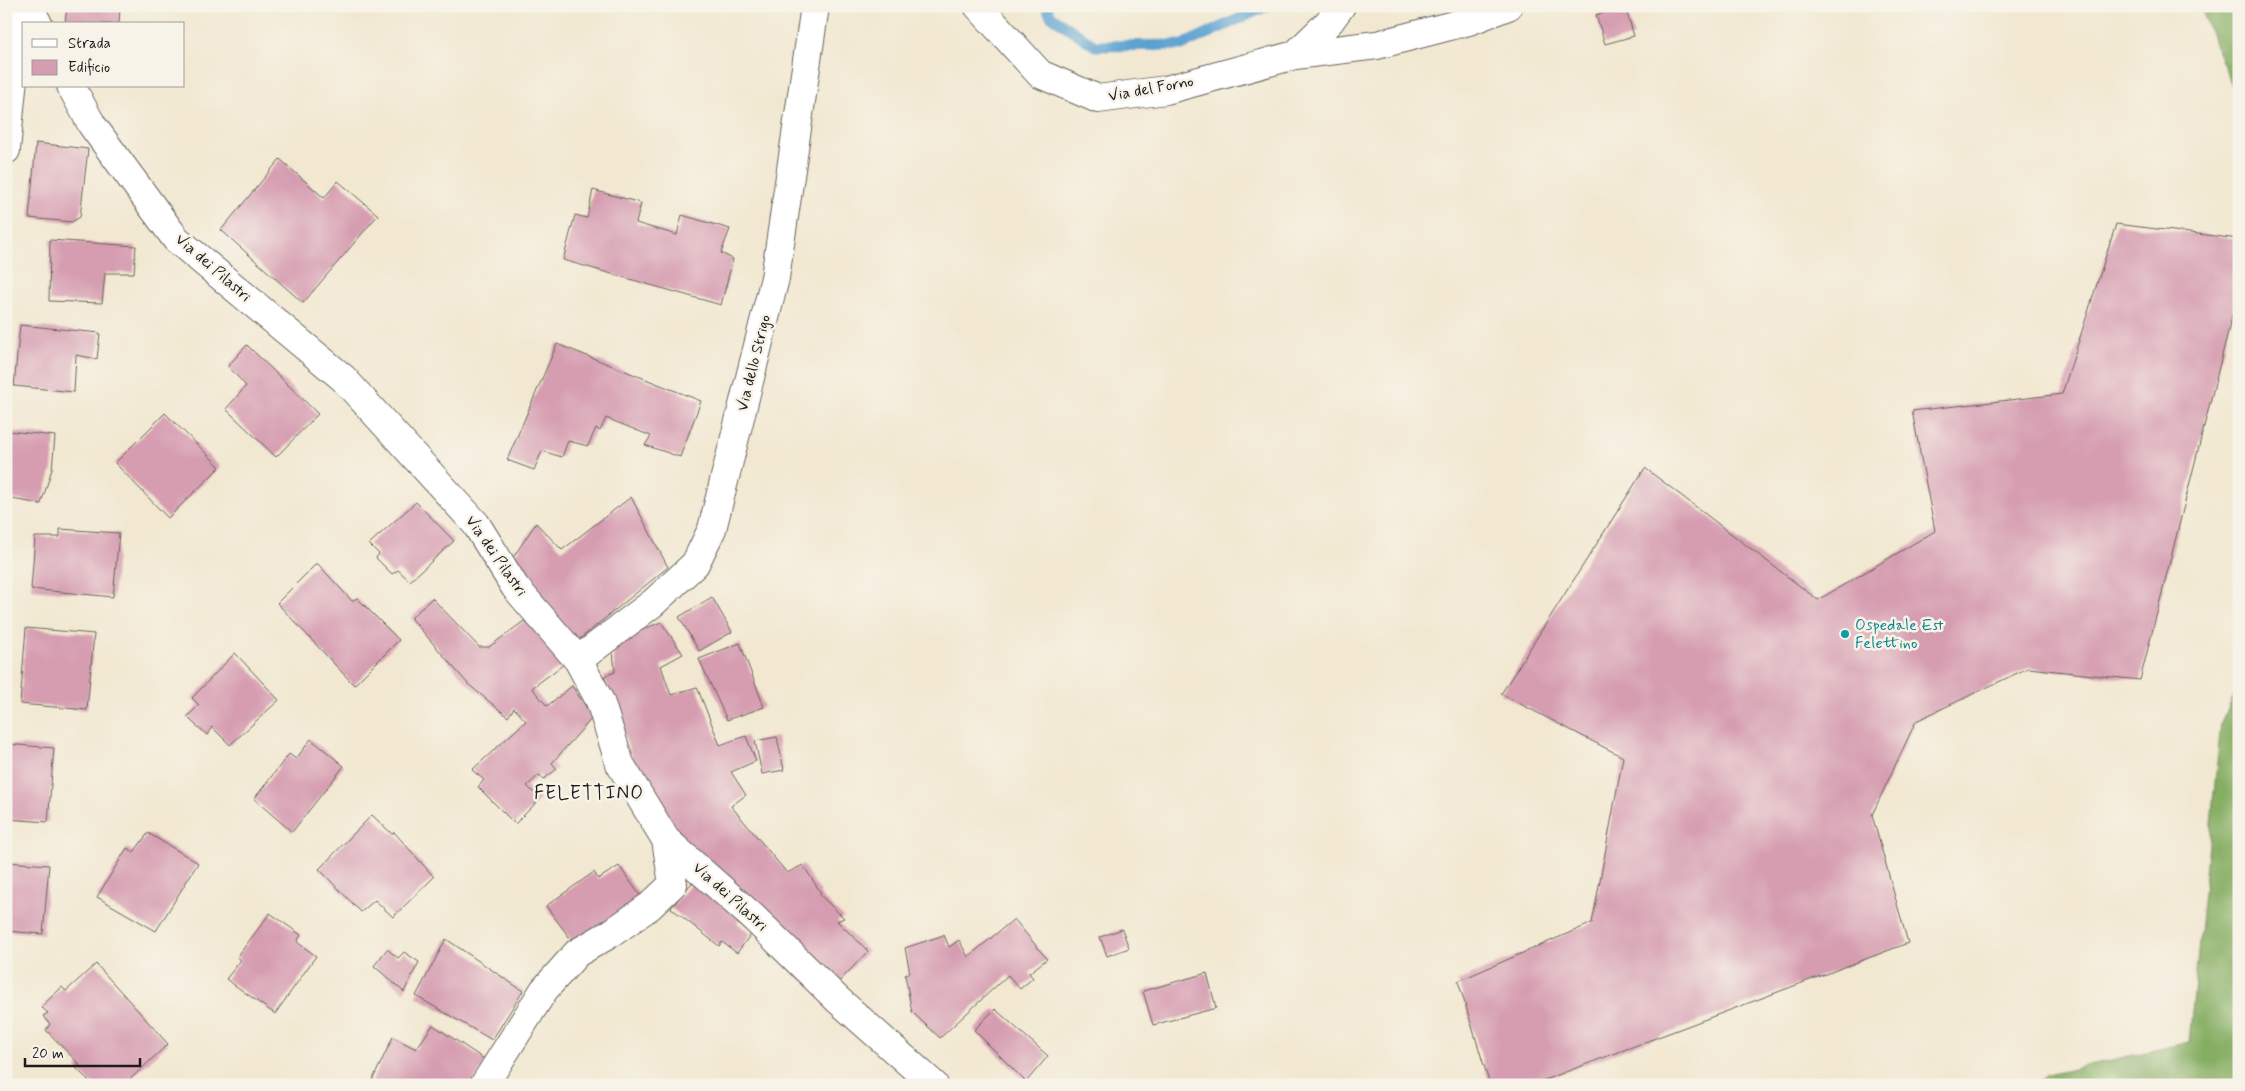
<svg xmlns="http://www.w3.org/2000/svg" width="2245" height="1091" viewBox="0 0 2245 1091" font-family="Mynerve,sans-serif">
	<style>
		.forest { fill: #86ae64; stroke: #516540 }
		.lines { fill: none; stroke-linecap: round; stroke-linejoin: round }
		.stream { stroke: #5aa1d0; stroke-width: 11 }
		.building { fill: #d69db1 }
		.minor-casing { stroke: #67635b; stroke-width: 30 }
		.major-casing { stroke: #67635b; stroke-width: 30 }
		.minor { stroke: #fff; stroke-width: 28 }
		.major { stroke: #fff; stroke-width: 28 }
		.culture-dot { fill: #0f9aa8; stroke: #f7f3e8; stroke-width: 2 }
		.labels { text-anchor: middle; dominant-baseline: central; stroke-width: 5; stroke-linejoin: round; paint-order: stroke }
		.street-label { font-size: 16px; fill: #1c1c1c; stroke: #f7f3e8 }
		.culture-label { font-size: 16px; fill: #0d838f; stroke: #f7f3e8; text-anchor: start }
		.quarter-label { font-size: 19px; letter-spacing: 1px; fill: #1c1c1c; stroke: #f7f3e8 }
	</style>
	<rect width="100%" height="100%" fill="#f7f3e8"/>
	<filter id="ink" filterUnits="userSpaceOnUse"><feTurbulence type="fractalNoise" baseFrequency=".02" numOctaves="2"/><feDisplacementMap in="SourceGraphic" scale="10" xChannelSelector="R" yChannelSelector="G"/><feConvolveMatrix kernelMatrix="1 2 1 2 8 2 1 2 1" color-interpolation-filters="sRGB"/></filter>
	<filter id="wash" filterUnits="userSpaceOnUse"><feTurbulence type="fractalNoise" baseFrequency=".0096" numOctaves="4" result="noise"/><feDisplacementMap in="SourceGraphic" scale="20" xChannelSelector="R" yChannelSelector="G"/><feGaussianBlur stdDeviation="1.12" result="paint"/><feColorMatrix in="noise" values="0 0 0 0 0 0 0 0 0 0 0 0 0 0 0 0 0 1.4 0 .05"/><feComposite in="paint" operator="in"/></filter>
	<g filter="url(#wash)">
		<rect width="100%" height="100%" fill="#f2e8d1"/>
		<path class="forest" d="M2200,6h35l4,5v93z
			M2239,686v399h-206l14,-10 142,-33 32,-319z"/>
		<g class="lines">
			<path class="stream" d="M1046,6l5,10 44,30 87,-1 85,-39"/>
		</g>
		<g id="blocks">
			<path class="building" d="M67,6h53l-1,18h-54z
				M1625,6l9,30 -29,8 -9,-29z
				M36,143l52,6 -8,68 -8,5 -43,-4z
				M280,159l44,39 14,-17 40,34 -75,88 -82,-73z
				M593,190l48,13 -5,20 41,12 5,-20 48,14 -9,24 12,6 -12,46 -158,-45 12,-45 12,3z
				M2116,224l123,15v49l-99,392 -112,-12 -112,53 -44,94 36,128 -377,142h-41l-32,-104 134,-58 31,-166 -122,-63 144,-226 173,132 117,-69 -23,-120 150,-17z
				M50,240l86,6 -2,27h-29l-3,30 -53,-2z
				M20,325l80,8 -3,26 -21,-4 -2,37 -60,-6z
				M557,344l144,57 -21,56 -35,-12 6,-9 -45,-18 -6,13 -4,-3 -8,18 -20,-5 -6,16 -20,-6 -8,19 -27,-10z
				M247,345l71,69 -42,43 -50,-48 20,-23 -18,-20z
				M165,413l55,54 -52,51 -53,-55z
				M9,431l46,5 -3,33 -11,35 -35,-6v-41z
				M631,497l37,70 -92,75 -68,-77 28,-42 26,27z
				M416,502l38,39 -44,40 -12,-11 -6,4 -16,-16 3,-4 -10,-10z
				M60,529l59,4 -6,64 -82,-8 4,-52h25z
				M317,563l35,38 5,-3 42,42 -45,45 -77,-82z
				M712,597l20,35 -33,19 -20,-34z
				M432,598l47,49h10l39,-29 36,46 -32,24 15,18 25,-20 21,31 -41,46 5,6 -13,10 -5,-4 -12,11 13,13 -25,25 -37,-37 6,-7 -12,-10 54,-49 -12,-13 -6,9 -40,-33 -57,-66z
				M661,622l22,32 -22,12 10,29 26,-8 23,58 26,-9 10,25 -25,11 15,23 -15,11 56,67 16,-8 18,28 -2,1 25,24 -7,3 31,30 -33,35 -181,-176 -15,-32 -35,-102 11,-4 -3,-30z
				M26,628l68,6 -7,76 -67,-6z
				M740,643l24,64 -37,13 -28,-61z
				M235,653l44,47 -49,45 -18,-18 -5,8 -20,-18 12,-12 -7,-7z
				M777,737l7,33 -22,4 -7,-33z
				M311,739l33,27 -52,66 -38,-33 35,-45 7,5z
				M6,744l48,4 -6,74 -42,-3z
				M372,815l20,19 2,-2 40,45 -41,40 -18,-17 -14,12 -42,-43z
				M148,833l50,30 -42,68 -59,-34 30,-49 7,4z
				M6,862l43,3 -6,69 -37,-3z
				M619,866l23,32 -67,47 -29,-39 48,-34 4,7z
				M696,878l46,36 -5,9 14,11 -14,19 -15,-11 -3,4 -48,-38z
				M270,913l31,22 -4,7 19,14 -41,58 -49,-35 15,-19 -4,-3z
				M1014,919l33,40 -18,14 4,5 -13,11 -12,-14 -68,63 -28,-26 -7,-37 5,-2 -5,-25 39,-13 5,12 10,-7 9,17z
				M1122,929l7,19 -22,8 -7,-19z
				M446,939l77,52 -31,49 -76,-44z
				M387,949l11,9 6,-6 15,10 -15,30 -30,-26z
				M96,964l72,80 -44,41 -7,-3 -3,3h-21l-17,-17 4,-3 -34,-35 4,-6 -7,-8 5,-3 -7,-6 21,-20 4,4z
				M1207,973l9,35 -63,17 -10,-34z
				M995,1009l53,47 -22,26 -52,-52z
				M433,1025l54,36 -16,24h-95l-4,-4 21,-44 23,12z"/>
		</g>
	</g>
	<g filter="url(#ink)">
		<use href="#blocks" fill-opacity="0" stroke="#67635b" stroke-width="1"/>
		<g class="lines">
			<defs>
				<path id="minor" d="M29,6l9,18
					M71,86l21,39 84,114 167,139 133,146 39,63 63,73 22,41 20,63 46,76 88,78 83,81 97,86
					M578,660l75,-57 42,-39 17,-35 63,-251 40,-272
					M484,1085l60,-95 33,-37 36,-21 37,-26 23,-22 -7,-44"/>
				<path id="major" d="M978,6l62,68 58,25 68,-9 129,-35 82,-10 92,-24 39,-15
					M1295,55l35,-34 11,-15
					M6,150l14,-144"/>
			</defs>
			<use href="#minor" class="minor-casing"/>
			<use href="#major" class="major-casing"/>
			<use href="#minor" class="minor"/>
			<use href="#major" class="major"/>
		</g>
	</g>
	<circle class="culture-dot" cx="1845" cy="634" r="5"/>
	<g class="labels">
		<g class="street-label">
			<text transform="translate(1151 89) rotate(-10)">Via del Forno</text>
			<text transform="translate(213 268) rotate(41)">Via dei Pilastri</text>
			<text transform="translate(754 363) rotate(-76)">Via dello Strigo</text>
			<text transform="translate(496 556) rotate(55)">Via dei Pilastri</text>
			<text transform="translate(730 897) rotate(42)">Via dei Pilastri</text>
		</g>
		<g class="culture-label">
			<text x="1855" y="625">Ospedale Est<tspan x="1855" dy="18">Felettino</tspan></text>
		</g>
		<g class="quarter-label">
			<text x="589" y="793">FELETTINO</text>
		</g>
	</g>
	<rect width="2245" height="1091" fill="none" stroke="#f7f3e8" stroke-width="25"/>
	<rect x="22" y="22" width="162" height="65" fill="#f7f3e8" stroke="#9f9d96"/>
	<rect x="32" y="39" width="25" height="8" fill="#ffffff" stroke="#9f9d96"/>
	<text x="68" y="48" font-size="15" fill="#1c1c1c">Strada</text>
	<rect x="32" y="60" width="25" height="15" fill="#d69db1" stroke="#9f9d96"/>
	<text x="68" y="72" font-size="15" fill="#1c1c1c">Edificio</text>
	<path d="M25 1058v8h115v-8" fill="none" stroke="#1c1c1c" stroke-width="2.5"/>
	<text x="32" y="1058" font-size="15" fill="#1c1c1c" stroke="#f7f3e8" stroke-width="4" paint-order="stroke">20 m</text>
</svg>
